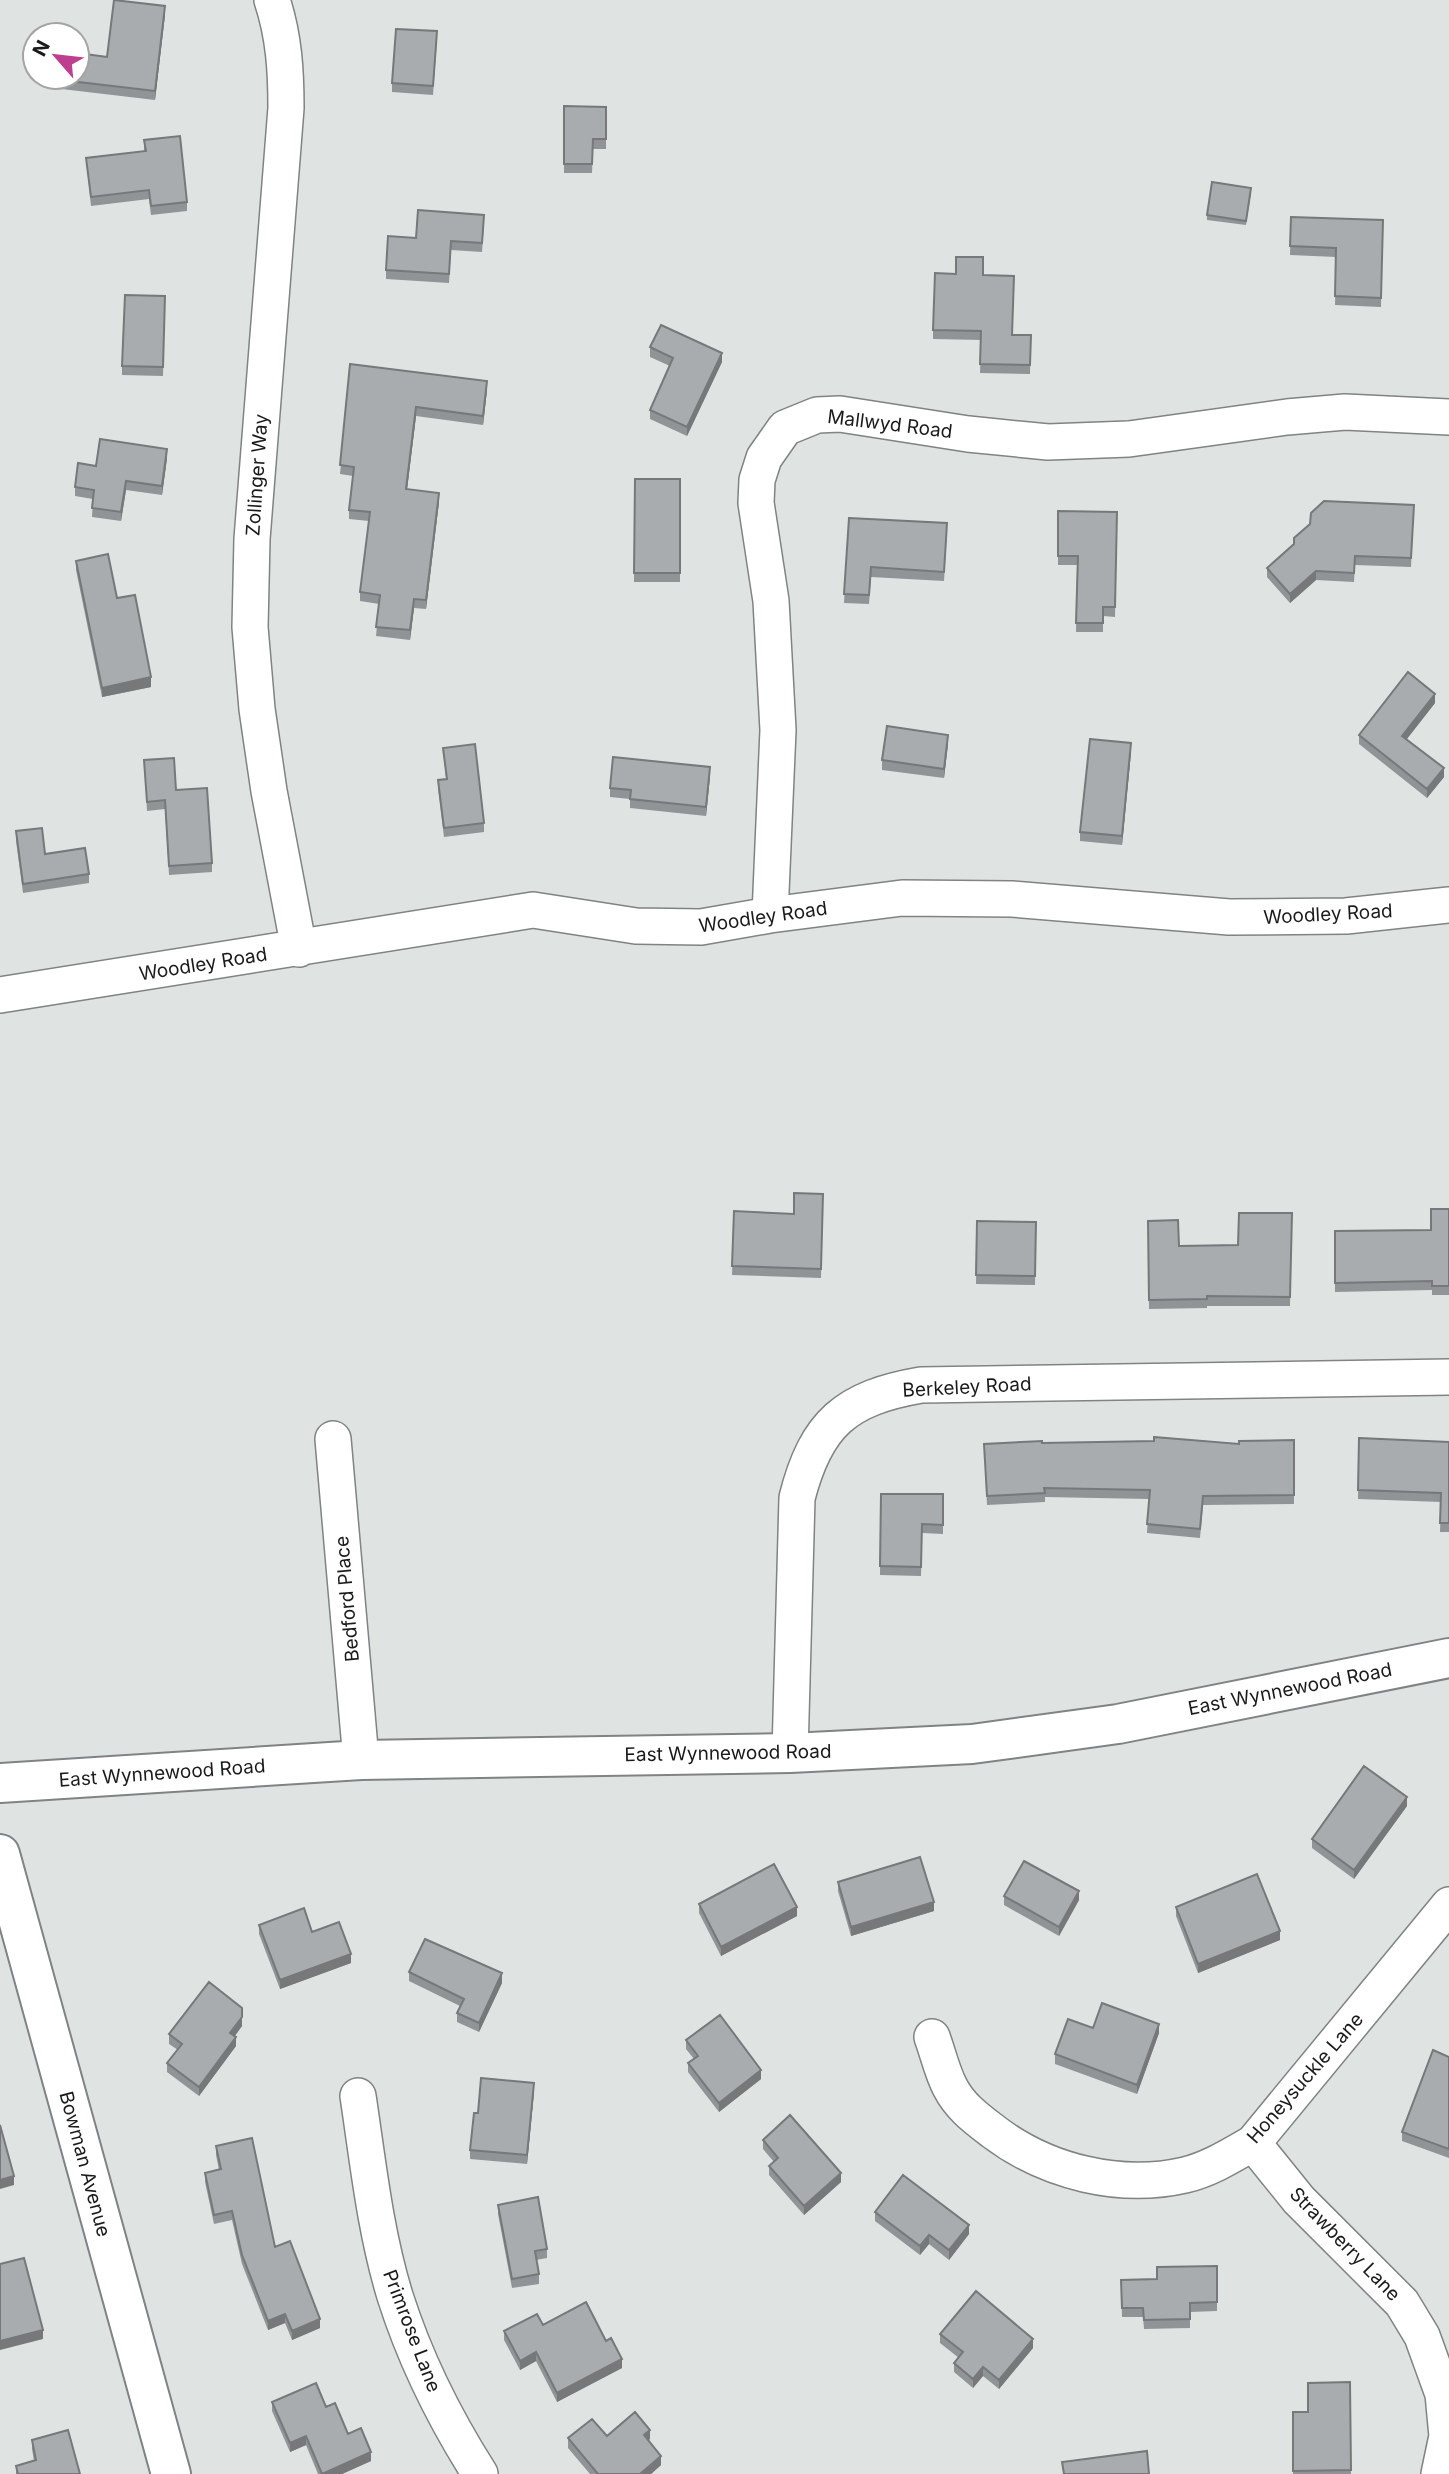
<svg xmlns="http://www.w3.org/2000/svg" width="1449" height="2474" viewBox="0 0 1449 2474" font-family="Inter,sans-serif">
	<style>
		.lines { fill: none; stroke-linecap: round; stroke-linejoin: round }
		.minor-casing { stroke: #7f8383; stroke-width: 38 }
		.tertiary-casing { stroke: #7f8383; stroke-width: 42 }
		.minor { stroke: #fff; stroke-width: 35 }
		.tertiary { stroke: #fff; stroke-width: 38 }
		.wall { fill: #909496 }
		.shaded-wall { fill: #76787a }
		.building { fill: #a8acae; stroke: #76787a; stroke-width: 2 }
		.labels { text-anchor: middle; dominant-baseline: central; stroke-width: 5; stroke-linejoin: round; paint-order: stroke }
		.street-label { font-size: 19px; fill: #191b1b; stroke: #fff }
	</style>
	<rect width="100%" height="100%" fill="#dfe4e3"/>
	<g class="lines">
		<defs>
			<path id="minor" d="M272,0c12,36 14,71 14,108l-34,431 -2,88 7,82 12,82 30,158
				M770,915l8,-185 -7,-129 -15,-98 1,-23 7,-22 21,-30 32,-13 23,-1 128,20 80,8 81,-3 158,-22 58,-5 104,5
				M0,995l533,-85 103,16 65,1 69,-12 132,-17 110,1 217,18 117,-1 103,-11
				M333,1439l28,321
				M790,1753l7,-255c19,-75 49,-100 124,-113l528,-8
				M932,2037c6,16 10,35 18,50 10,20 27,32 44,45 53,40 126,58 191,43 25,-6 47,-20 68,-32l196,-238
				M358,2096c10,66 17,135 37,200 20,63 50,123 85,178
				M1253,2143l46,57 103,103 20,33 21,58 4,42 -8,38"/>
			<path id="tertiary" d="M0,1783l361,-23 429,-7 182,-9 146,-20 331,-66
				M0,1854l171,620"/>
		</defs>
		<use href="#minor" class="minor-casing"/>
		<use href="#tertiary" class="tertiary-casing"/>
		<use href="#minor" class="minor"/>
		<use href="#tertiary" class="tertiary"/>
	</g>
	<path class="wall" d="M165,15l-10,85 -102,-12v-11l54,-20z
		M437,40l-4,55 -41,-3v-9z
		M564,106l42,1v42h-13l-1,24h-28z
		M144,140l43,62v9l-36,4 -2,-16 -58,7 -5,-48 58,-7z
		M1251,193l-5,32 -39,-5v-5z
		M1291,217l92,3 -2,87 -46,-2 1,-48 -46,-2z
		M484,224l-2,28 -31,-2 -2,33 -63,-4v-9l30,-32z
		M983,275l29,60h19l-1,39 -50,-1 1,-33 -48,-1v-9z
		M165,296l-2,80 -41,-1v-9z
		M650,347l72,15 -35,74 -37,-17v-9l20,-44 -20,-9z
		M350,364l137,26 -4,35 -67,-9 -9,73 32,13 -13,107 -12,-1 -4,32 -34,-4 3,-32 -19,-3v-9l9,-71 -20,-2v-9l4,-34 -13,-2z
		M167,458l-5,37 -36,-5 -5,31 -29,-4 1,-18 -18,-3v-9l21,-21z
		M635,479h45v103h-46z
		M1414,505l-3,62 -56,-2 -1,17 -38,-2 -26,23 -23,-26v-9z
		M1058,511l59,1 -2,105 -12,-1v16h-27l1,-67h-19z
		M849,518l98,14 -3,49 -73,-4 -2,27 -25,-1z
		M76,561l41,37 34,89 -49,10 -26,-127z
		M1435,703l-28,36 37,38 -17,21 -68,-54v-9z
		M948,744l-4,34 -62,-8v-10z
		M443,748l41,75v9l-40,5 -6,-48v-9l8,-1z
		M1131,752l-9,93 -42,-4v-9z
		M144,760l32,30 36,73v9l-43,3 -4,-66 -18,2z
		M710,776l-4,40 -76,-8v-9l-20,-2v-9z
		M16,831l29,23 44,20v9l-66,10 -7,-52z
		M823,1194l-2,84 -89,-3 2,-64 60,3z
		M1449,1209v86h-17v-5l-97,2v-61l96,-1z
		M1292,1213l-2,93h-83v2l-58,1 -1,-88 31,25 59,-1z
		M977,1221l59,1 -1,63 -59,-1z
		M1359,1438l90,4v90h-9l1,-30 -83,-3z
		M1294,1440v64l-91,1 -3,33 -53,-5 2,-34 -104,-2v5l-58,3 -3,-61 58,-1 197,1z
		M881,1494h62v40l-21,-1 -1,43 -41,-1z
		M1407,1806l-53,73 -42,-31v-9z
		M838,1882l96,29 -83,25 -13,-45z
		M1004,1896l75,4 -20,36 -55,-31z
		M699,1904l98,12 -76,40 -22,-43z
		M1176,1907l104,33 -82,33 -22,-57z
		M259,1925l92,38 -71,26 -21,-55z
		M409,1972l93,11 -23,49 -22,-10v-9l3,-7 -51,-25z
		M242,2026l-7,10 1,10 -37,50 -32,-24v-9l11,-13 -9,-6v-10z
		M1093,2028l66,5 -22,61 -82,-30v-10z
		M686,2040l75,39 -42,33 -31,-40v-9l6,-4 -8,-10z
		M1449,2057v101l-47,-17v-9z
		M534,2092l-7,72 -57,-5v-9l8,-37z
		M763,2140l78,42 -37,33 -35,-40v-9l5,-4 -11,-13z
		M216,2146l59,101 45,81 -28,12 -7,-17 -17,7 -26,-66 -10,-44 -18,4 -9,-42v-9l14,-3 -3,-15z
		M498,2205l49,44v9l-11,2 3,14v10l-27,4 -14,-74z
		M875,2212l94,22 -20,26 -20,-16 -9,11 -45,-34z
		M1217,2266v45l-27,1v16l-46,1 -1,-12h-21l-1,-37 36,-1z
		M543,2325l63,16 16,27 -65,34 -21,-41 -16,9 -16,-30v-9z
		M940,2334l93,14 -34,41 -16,-13 -10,12 -19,-16v-9l5,-5 -19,-15z
		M1350,2382l1,92h-58v-62h15z
		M272,2402l54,5 45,54 -29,13h-24l-12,-29 -16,7 -18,-41z
		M607,2436l43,3 -2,1 13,25 -10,9h-61l-22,-26v-10z
		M32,2440l48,34h-64v-8l18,-5 -2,-12z"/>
	<path class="shaded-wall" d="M165,6v9l-10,85v-9z
		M722,353v9l-35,74v-9z
		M487,381v9l-4,35v-9z
		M416,407v9l-10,82v-9z
		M167,449v9l-5,37v-9z
		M126,481v9l-5,31v-9z
		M439,493v9l-13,107v-9z
		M1316,571v9l-26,23v-9z
		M414,599v9l-4,32v-10z
		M151,677v10l-49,10v-9z
		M1435,694v9l-33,42v-9z
		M948,735v9l-4,34v-9z
		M1131,743v9l-9,93v-9z
		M710,767v9l-4,40v-9z
		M1444,768v9l-17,21v-9z
		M1407,1797v9l-53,73v-9z
		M1079,1891v9l-20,36v-9z
		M934,1902v9l-83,25v-9z
		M797,1907v9l-76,40v-9z
		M1280,1931v9l-82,33v-9z
		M351,1954v9l-71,26v-9z
		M502,1973v10l-23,49v-9z
		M242,2017v9l-12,16v-9z
		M1159,2024v9l-22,61v-9z
		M236,2037v9l-37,50v-9z
		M761,2070v9l-42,33v-9z
		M534,2083v9l-7,72v-9z
		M841,2173v9l-37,33v-9z
		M14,2176v9l-14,4v-9z
		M969,2225v9l-20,26v-10z
		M929,2235v9l-9,11v-9z
		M285,2314v9l-17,7v-9z
		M320,2319v9l-28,12v-9z
		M43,2330v9l-43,11v-9z
		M1033,2339v9l-34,41v-9z
		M536,2352v9l-16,9v-9z
		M622,2359v9l-65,34v-9z
		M983,2367v9l-10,12v-9z
		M650,2430v9l-6,5v-9z
		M306,2436v9l-16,7v-9z
		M371,2452v9l-29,13h-20z
		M661,2456v9l-10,9h-11z"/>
	<path class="building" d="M114,0l51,6 -10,85 -102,-12v-2h24v-24l30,4z
		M396,29l41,2 -4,55 -41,-3z
		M564,106l42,1v32h-13l-1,25h-28z
		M180,136l7,66 -36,4 -2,-16 -58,7 -5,-39 60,-7 -2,-11z
		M1212,182l39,6 -5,33 -39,-6z
		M418,210l66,5 -2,28 -31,-2 -2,33 -63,-4 2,-34 28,2z
		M1291,217l92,3 -2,78 -46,-2 1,-48 -46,-2z
		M956,257h27v18l31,1 -2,59h19l-1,30 -50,-1 1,-33 -48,-1 2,-57 21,1z
		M125,295l40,1 -2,71 -41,-1z
		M661,325l61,28 -35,74 -37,-17 23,-52 -23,-11z
		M350,364l137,17 -4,35 -67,-9 -10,82 33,4 -13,107 -12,-1 -4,31 -34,-3 4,-32 -20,-3 10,-80 -21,-2 5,-43 -14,-2z
		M100,439l67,10 -5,37 -36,-5 -5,31 -29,-4 2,-18 -19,-3 3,-24 18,3z
		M635,479h45v94h-46z
		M1324,501l90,4 -3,53 -56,-2 -1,17 -38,-2 -26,23 -23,-26 27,-24v-6l16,-14 1,-11z
		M1058,511l59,1 -2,95h-12v16h-27l2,-67h-20z
		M849,518l98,5 -3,49 -73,-5 -2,28 -25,-1z
		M108,554l9,44 18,-3 16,82 -49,11 -26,-127z
		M1408,672l27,22 -33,42 42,32 -17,21 -68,-54z
		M887,726l61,9 -4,34 -62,-9z
		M1090,739l41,4 -9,93 -42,-4z
		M475,744l9,79 -40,5 -6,-48 9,-1 -4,-31z
		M613,757l97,10 -4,40 -76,-8 1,-9 -21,-2z
		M174,758l2,32 31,-2 5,75 -43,3 -4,-66 -18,2 -3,-42z
		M42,828l3,26 40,-6 4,26 -66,10 -7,-53z
		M794,1193l29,1 -2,75 -89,-3 2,-55 60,3z
		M1431,1209h18v77h-17v-5l-97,2v-52l96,-1z
		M1239,1213h53l-2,84 -83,-1v3l-58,1 -1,-79 30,-1 1,26 59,-1z
		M977,1221l59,1 -1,54 -59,-1z
		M1154,1437l85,7v-3l55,-1v55l-91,1 -3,33 -53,-5 3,-34 -106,-2 1,5 -58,3 -3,-52 58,-3v2l112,-2z
		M1359,1438l90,4v81h-9l1,-30 -83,-3z
		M881,1494h62v31l-21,-1 -1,43 -41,-1z
		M1364,1766l43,31 -53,73 -42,-31z
		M920,1857l14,45 -83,25 -13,-45z
		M1024,1861l55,30 -20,36 -55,-31z
		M774,1864l23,43 -76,40 -22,-43z
		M1257,1874l23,57 -82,33 -22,-57z
		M304,1908l8,24 27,-10 12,32 -71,26 -21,-55z
		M425,1939l77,34 -23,50 -22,-10 7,-14 -55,-27z
		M209,1982l33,26v9l-12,16 6,4 -37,50 -32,-24 15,-19 -13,-10z
		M1102,2003l57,21 -22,61 -82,-31 13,-35 25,9z
		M720,2015l41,55 -42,33 -31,-40 10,-7 -12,-16z
		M1433,2050l16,7v92l-47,-17z
		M481,2078l53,5 -7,72 -57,-5 4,-37h4z
		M790,2115l51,58 -37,33 -35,-40 9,-8 -15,-18z
		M0,2125l14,51 -14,4z
		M252,2138l23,109 15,-6 30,78 -28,12 -7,-17 -17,7 -26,-66 -10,-44 -18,4 -9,-42 16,-4 -5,-23z
		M903,2175l66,50 -20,25 -20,-15 -9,11 -45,-34z
		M538,2197l9,52 -12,2 4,23 -27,5 -14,-74z
		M24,2258l19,72 -43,11v-77z
		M1217,2266v36l-27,1v16l-46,1 -1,-12h-21l-1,-28 36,-1v-12z
		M976,2291l57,48 -34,41 -16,-13 -10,12 -19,-16 9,-11 -23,-18z
		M586,2302l20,39 5,-3 11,21 -65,34 -21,-41 -16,9 -16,-30 33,-17 6,11z
		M1350,2382l1,88 -58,1v-59h15v-29z
		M316,2383l10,24 9,-4 13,31 13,-6 10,24 -49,22 -16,-38 -16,7 -18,-41z
		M635,2412l15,18 -6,5 17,21 -21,18h-42l-30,-36 24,-19 15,17z
		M68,2430l12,44h-62l-2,-8 20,-6 -4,-20z
		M1147,2451l2,23h-85l-2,-12z"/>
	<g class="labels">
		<g class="street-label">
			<text transform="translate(890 424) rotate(7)">Mallwyd Road</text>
			<text transform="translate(257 475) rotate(-86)">Zollinger Way</text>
			<text transform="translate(1328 914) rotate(-3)">Woodley Road</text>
			<text transform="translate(763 917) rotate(-8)">Woodley Road</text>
			<text transform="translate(203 964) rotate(-9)">Woodley Road</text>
			<text transform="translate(967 1387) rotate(-3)">Berkeley Road</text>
			<text transform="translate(347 1599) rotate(-95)">Bedford Place</text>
			<text transform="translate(1290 1689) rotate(-11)">East Wynnewood Road</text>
			<text transform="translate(728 1753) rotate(-1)">East Wynnewood Road</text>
			<text transform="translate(162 1773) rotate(-4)">East Wynnewood Road</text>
			<text transform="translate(1305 2078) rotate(-49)">Honeysuckle Lane</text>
			<text transform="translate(85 2164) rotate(75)">Bowman Avenue</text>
			<text transform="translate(1345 2244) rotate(46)">Strawberry Lane</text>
			<text transform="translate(412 2331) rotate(69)">Primrose Lane</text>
		</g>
	</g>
	<g transform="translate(56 56) rotate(298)"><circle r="33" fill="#ffffff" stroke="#a3a4a4" stroke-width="2"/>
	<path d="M0-5L12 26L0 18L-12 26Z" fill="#bd3f8d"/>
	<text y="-10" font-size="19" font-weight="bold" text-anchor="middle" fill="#191b1b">N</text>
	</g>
</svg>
